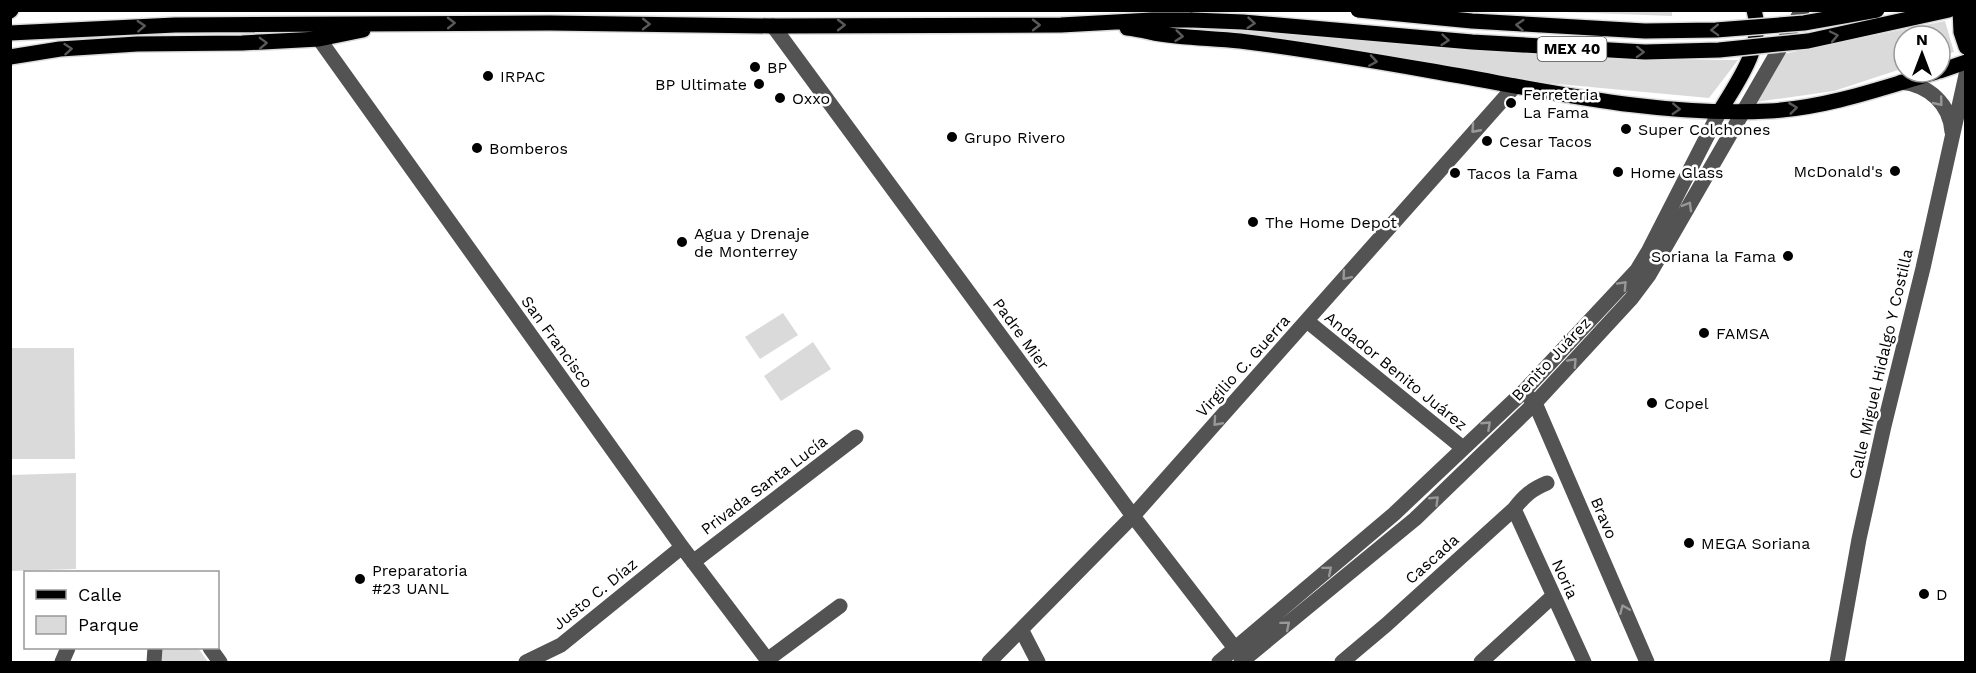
<svg xmlns="http://www.w3.org/2000/svg" width="1976" height="673" viewBox="0 0 1976 673" font-family="'Work Sans',sans-serif">
	<style>
		.green { fill: #dadada }
		.lines { fill: none; stroke-linecap: round; stroke-linejoin: round }
		.major-casing { stroke: #dbdbdb; stroke-width: 18 }
		.minor { stroke: #535353; stroke-width: 15 }
		.major { stroke: #000; stroke-width: 15 }
		.major-bridge-casing { stroke: #dbdbdb; stroke-width: 18; stroke-linecap: butt }
		.major-bridge { stroke: #000; stroke-width: 15 }
		.oneway { stroke: #595959 }
		.oneway2 { stroke: #989898 }
		.poi-dot { fill: #000; stroke: #fff; stroke-width: 2 }
		.labels { text-anchor: middle; dominant-baseline: central; stroke-width: 5; stroke-linejoin: round; paint-order: stroke }
		.shield { fill: #fff; stroke: #4c4c4c; stroke-width: 1.5 }
		.shield-label { font-size: 15px; font-weight: bold; fill: #000 }
		.poi-label { font-size: 16px; fill: #000; stroke: #fff; text-anchor: start }
		.street-label { font-size: 16px; fill: #000; stroke: #fff }
	</style>
	<rect width="100%" height="100%" fill="#fff"/>
	<path class="green" d="M1537,11l135,-1v6z
		M1945,21l9,31 -14,4v-20h-36v32l-70,23 -78,11 27,-48z
		M1161,29h89l335,30 153,1 -29,38 -162,-15 -211,-34z
		M783,313l15,22 -38,24 -15,-22z
		M813,342l18,27 -50,32 -17,-25z
		M11,348h63l1,111h-64z
		M76,473v96l-65,2v-96z
		M161,648h37l10,14h-48z"/>
	<g class="lines">
		<defs>
			<path id="major" d="M1960,10l1,22 5,15
				M10,11l1,-1
				M1127,28c10,1 18,3 27,5 28,5 57,5 86,8 64,8 129,19 192,30 112,19 223,46 337,40 57,-3 113,-23 167,-39
				M10,33l165,-8 375,-2 223,3 288,-1 91,-5h40
				M10,57l50,-8 77,-5 105,-1 77,-4 44,-9
				M1940,71l26,-9
				M1720,111c17,-29 45,-65 34,-101"/>
		</defs>
		<use href="#major" class="major-casing"/>
		<path class="minor" d="M773,26l360,490 111,144
			M319,39l363,508 87,115
			M1901,82c28,3 49,22 51,50
			M1307,321l156,127
			M1529,397l6,6 112,259
			M1514,509l70,153
			M693,562l163,-125
			M1022,631l16,31
			M210,648l10,14
			M767,660l73,-54
			M62,662l6,-14
			M154,662l1,-14
			M526,662l35,-17 121,-98
			M989,662l144,-146 382,-430
			M1219,662l175,-148 130,-123 113,-121 12,-20 71,-139
			M1241,662l174,-143 120,-116 96,-104 18,-24 153,-265
			M1342,662l44,-37 128,-116c10,-13 18,-20 33,-26
			M1481,662l72,-66
			M1837,662l22,-123 25,-113 39,-158 43,-193"/>
		<use href="#major" class="major"/>
		<defs>
			<path id="major-bridge" d="M1358,10l114,11 173,10 71,-1 88,-7 73,-13
				M1192,20l51,2 229,20 173,10 74,-2 89,-9 141,-31"/>
		</defs>
		<use href="#major-bridge" class="major-bridge-casing"/>
		<use href="#major-bridge" class="major-bridge"/>
	</g>
	<defs><path id="oneway-chevron" d="M-2-3.5L2.5 0L-2 3.5" fill="none" stroke-width="1.6" stroke-linecap="round" stroke-linejoin="round" transform="scale(1.5)"/></defs>
	<g class="oneway">
		<use href="#oneway-chevron" transform="translate(451 23) rotate(-1)"/>
		<use href="#oneway-chevron" transform="translate(1251 23) rotate(5)"/>
		<use href="#oneway-chevron" transform="translate(646 24) rotate(1)"/>
		<use href="#oneway-chevron" transform="translate(841 25)"/>
		<use href="#oneway-chevron" transform="translate(1036 25)"/>
		<use href="#oneway-chevron" transform="translate(1520 25) rotate(-176)"/>
		<use href="#oneway-chevron" transform="translate(141 26) rotate(-3)"/>
		<use href="#oneway-chevron" transform="translate(1715 30) rotate(178)"/>
		<use href="#oneway-chevron" transform="translate(1179 36) rotate(6)"/>
		<use href="#oneway-chevron" transform="translate(1834 36) rotate(-12)"/>
		<use href="#oneway-chevron" transform="translate(1445 40) rotate(5)"/>
		<use href="#oneway-chevron" transform="translate(263 43) rotate(-2)"/>
		<use href="#oneway-chevron" transform="translate(68 49) rotate(-5)"/>
		<use href="#oneway-chevron" transform="translate(1640 52) rotate(2)"/>
		<use href="#oneway-chevron" transform="translate(1373 61) rotate(9)"/>
		<use href="#oneway-chevron" transform="translate(1793 108) rotate(-7)"/>
		<use href="#oneway-chevron" transform="translate(1676 109) rotate(3)"/>
	</g>
	<g class="oneway2">
		<use href="#oneway-chevron" transform="translate(1939 102) rotate(51)"/>
		<use href="#oneway-chevron" transform="translate(1475 129) rotate(132)"/>
		<use href="#oneway-chevron" transform="translate(1688 206) rotate(-60)"/>
		<use href="#oneway-chevron" transform="translate(1346 276) rotate(131)"/>
		<use href="#oneway-chevron" transform="translate(1623 285) rotate(-47)"/>
		<use href="#oneway-chevron" transform="translate(1573 362) rotate(-47)"/>
		<use href="#oneway-chevron" transform="translate(1217 422) rotate(132)"/>
		<use href="#oneway-chevron" transform="translate(1487 425) rotate(-43)"/>
		<use href="#oneway-chevron" transform="translate(1435 500) rotate(-44)"/>
		<use href="#oneway-chevron" transform="translate(1328 570) rotate(-40)"/>
		<use href="#oneway-chevron" transform="translate(1624 609) rotate(-113)"/>
		<use href="#oneway-chevron" transform="translate(1286 625) rotate(-40)"/>
	</g>
	<g class="poi-dot">
		<circle cx="755" cy="67" r="6"/>
		<circle cx="488" cy="76" r="6"/>
		<circle cx="759" cy="84" r="6"/>
		<circle cx="780" cy="98" r="6"/>
		<circle cx="1511" cy="103" r="6"/>
		<circle cx="1626" cy="129" r="6"/>
		<circle cx="952" cy="137" r="6"/>
		<circle cx="1487" cy="141" r="6"/>
		<circle cx="477" cy="148" r="6"/>
		<circle cx="1895" cy="171" r="6"/>
		<circle cx="1618" cy="172" r="6"/>
		<circle cx="1455" cy="173" r="6"/>
		<circle cx="1253" cy="222" r="6"/>
		<circle cx="682" cy="242" r="6"/>
		<circle cx="1788" cy="256" r="6"/>
		<circle cx="1704" cy="333" r="6"/>
		<circle cx="1652" cy="403" r="6"/>
		<circle cx="1689" cy="543" r="6"/>
		<circle cx="360" cy="579" r="6"/>
		<circle cx="1924" cy="594" r="6"/>
	</g>
	<g class="labels">
		<rect class="shield" x="1537.5" y="37" width="69" height="24" rx="4.5"/>
		<g class="shield-label">
			<text x="1572" y="49">MEX 40</text>
		</g>
		<g class="poi-label">
			<text x="767" y="67">BP</text>
			<text x="500" y="76">IRPAC</text>
			<text x="747" y="84" text-anchor="end">BP Ultimate</text>
			<text x="1523" y="94">Ferreteria<tspan x="1523" dy="18">La Fama</tspan></text>
			<text x="792" y="98">Oxxo</text>
			<text x="1638" y="129">Super Colchones</text>
			<text x="964" y="137">Grupo Rivero</text>
			<text x="1499" y="141">Cesar Tacos</text>
			<text x="489" y="148">Bomberos</text>
			<text x="1883" y="171" text-anchor="end">McDonald's</text>
			<text x="1630" y="172">Home Glass</text>
			<text x="1467" y="173">Tacos la Fama</text>
			<text x="1265" y="222">The Home Depot</text>
			<text x="694" y="233">Agua y Drenaje<tspan x="694" dy="18">de Monterrey</tspan></text>
			<text x="1776" y="256" text-anchor="end">Soriana la Fama</text>
			<text x="1716" y="333">FAMSA</text>
			<text x="1664" y="403">Copel</text>
			<text x="1701" y="543">MEGA Soriana</text>
			<text x="372" y="570">Preparatoria<tspan x="372" dy="18">#23 UANL</tspan></text>
			<text x="1936" y="594">D</text>
		</g>
		<g class="street-label">
			<text transform="translate(1021 334) rotate(54)">Padre Mier</text>
			<text transform="translate(557 342) rotate(54)">San Francisco</text>
			<text transform="translate(1551 359) rotate(-47)">Benito Juárez</text>
			<text transform="translate(1881 364) rotate(-77)">Calle Miguel Hidalgo Y Costilla</text>
			<text transform="translate(1243 366) rotate(-48)">Virgilio C. Guerra</text>
			<text transform="translate(1396 371) rotate(39)">Andador Benito Juárez</text>
			<text transform="translate(764 485) rotate(-37)">Privada Santa Lucía</text>
			<text transform="translate(1604 518) rotate(67)">Bravo</text>
			<text transform="translate(1432 559) rotate(-42)">Cascada</text>
			<text transform="translate(1565 579) rotate(66)">Noria</text>
			<text transform="translate(595 594) rotate(-39)">Justo C. Díaz</text>
		</g>
	</g>
	<rect width="1976" height="673" fill="none" stroke="#000000" stroke-width="24"/>
	<rect x="24" y="571" width="195" height="78" fill="#ffffff" stroke="#999999" stroke-width="1.5"/>
	<rect x="36" y="590" width="30" height="9" fill="#000000" stroke="#999999" stroke-width="1.5"/>
	<text x="78" y="601" font-size="18" fill="#000000">Calle</text>
	<rect x="36" y="616" width="30" height="18" fill="#dadada" stroke="#999999" stroke-width="1.5"/>
	<text x="78" y="631" font-size="18" fill="#000000">Parque</text>
	<g transform="translate(1922 54)"><circle r="28" fill="#ffffff" stroke="#999999" stroke-width="1.5"/>
	<path d="M0-4.5L10 22L0 15L-10 22Z" fill="#000000"/>
	<text y="-9" font-size="16" font-weight="bold" text-anchor="middle" fill="#000000">N</text>
	</g>
</svg>
